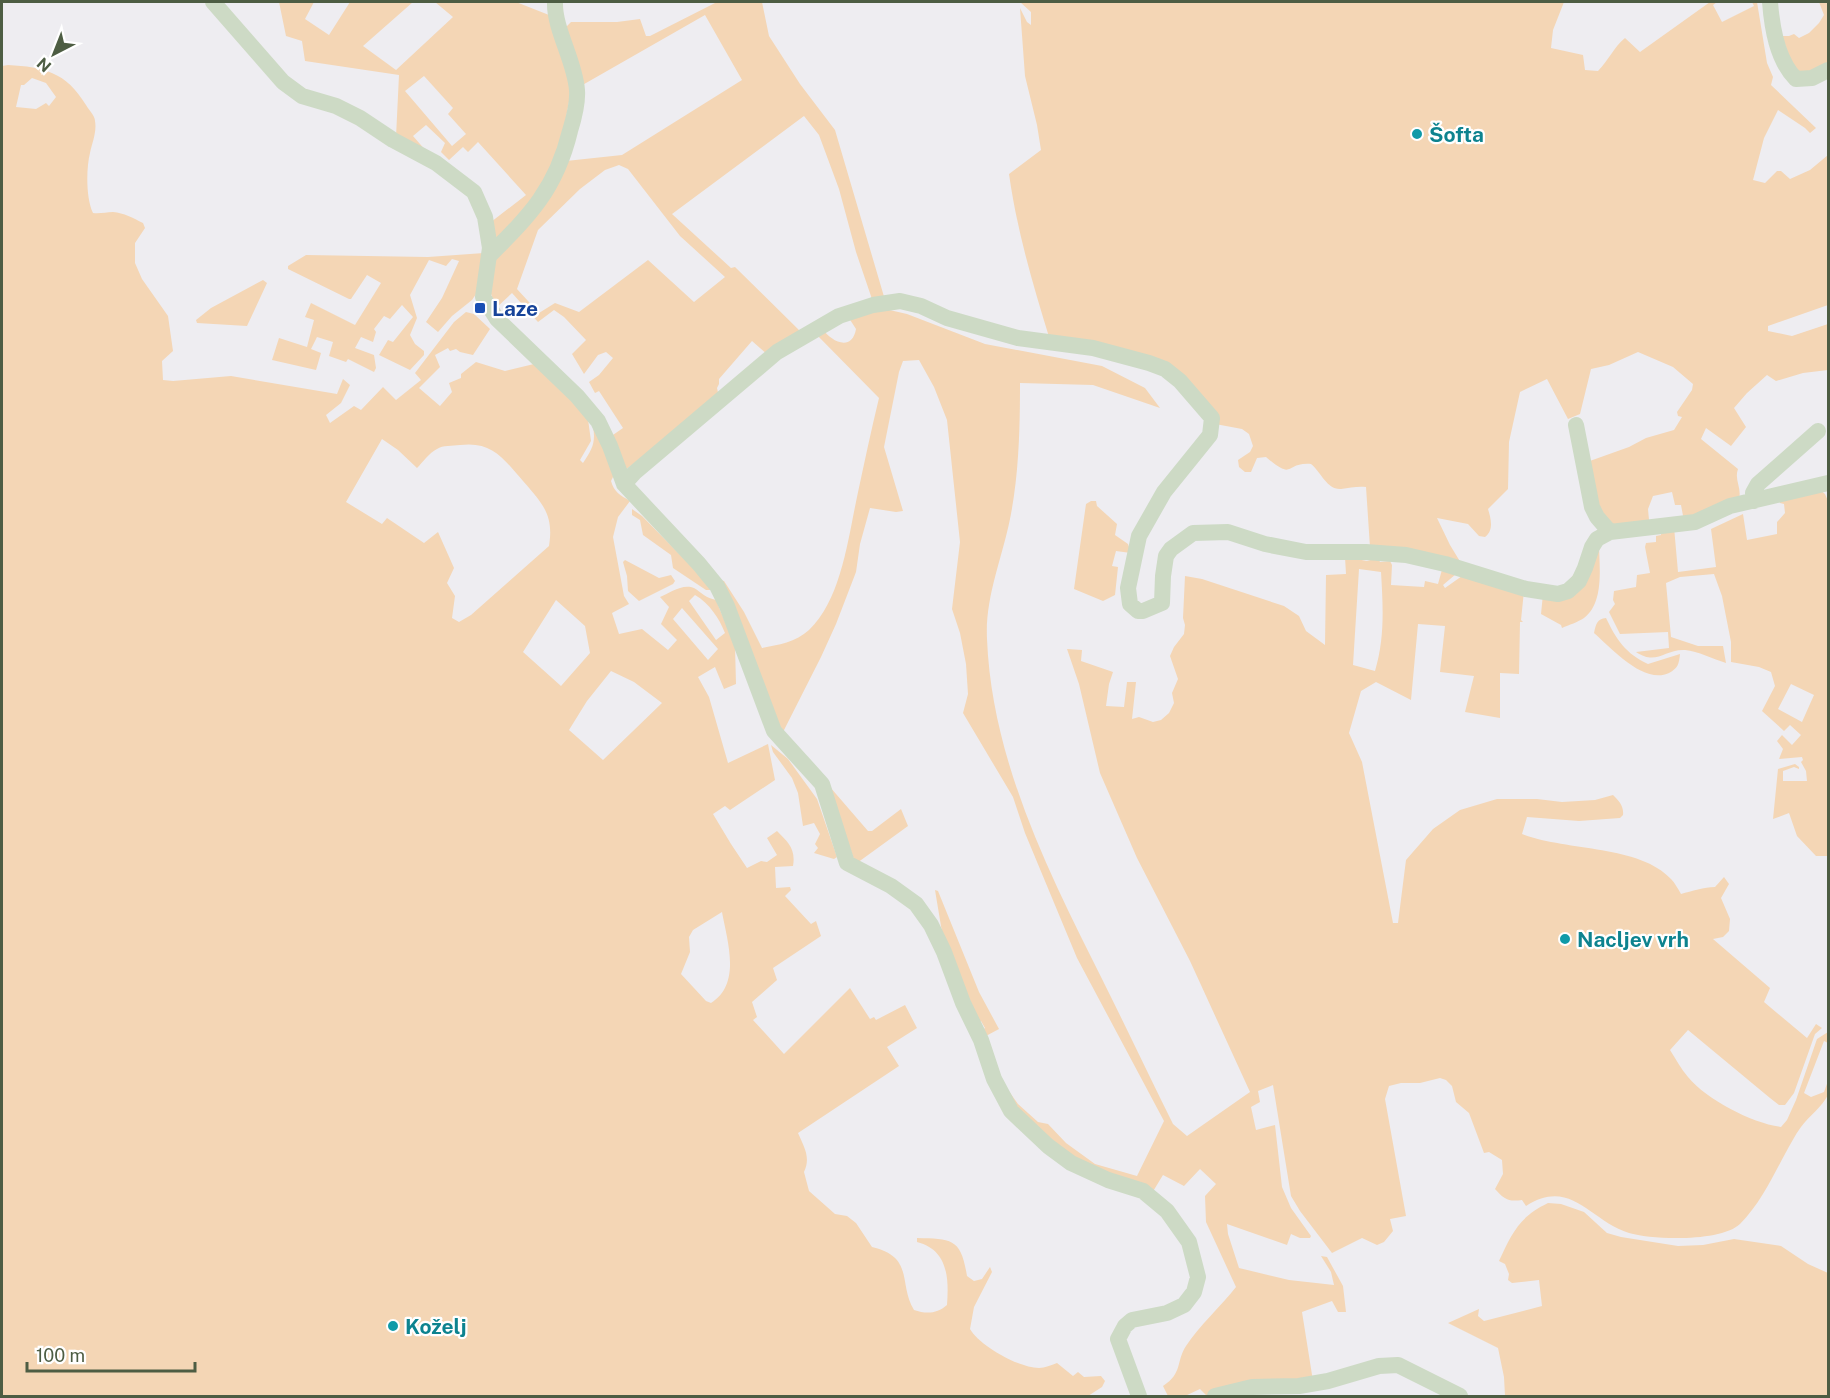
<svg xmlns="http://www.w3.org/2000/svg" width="1830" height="1398" viewBox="0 0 1830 1398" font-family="'Public Sans',sans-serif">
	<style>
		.green { fill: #f4d6b5; fill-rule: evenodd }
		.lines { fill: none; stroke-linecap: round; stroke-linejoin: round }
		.minor { stroke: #cddac5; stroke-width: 16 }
		.culture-dot { fill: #0f9aa8; stroke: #fff; stroke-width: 2 }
		.transit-dot { fill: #1a4fb4; stroke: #fff; stroke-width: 2 }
		.labels { text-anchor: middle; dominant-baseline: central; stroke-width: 4.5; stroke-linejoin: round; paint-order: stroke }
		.culture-label { font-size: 21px; font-weight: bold; fill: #0d838f; stroke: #fff; text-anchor: start }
		.transit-label { font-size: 21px; font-weight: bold; fill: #164399; stroke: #fff; text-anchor: start }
	</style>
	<rect width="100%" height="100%" fill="#eeedf1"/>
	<path class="green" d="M279,2h35l-9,17 24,16 21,-33h63l-50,44 33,24 57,-53 -18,-15h81l33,13 24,66 -17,89 -59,72 -6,-20 35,-27 -48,-53 -10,10 -5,-5 -14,13 -8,-8 4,-9 -19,-18 -13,11 14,16 -31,-15 3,-62 -94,-14 -3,-20 -16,-5zM424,76l29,32 -5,6 18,20 -14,12 -47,-55z
		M717,2h45l7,34 31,48 35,46 50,170 -12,2 -17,-50 -17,-63 -20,-54 -15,-19 -132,98 59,54 4,-1 67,66 -34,22 -16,-14 -33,38v5l-2,4 2,9 -17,16 -77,57 -15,-33 13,-9 -24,-37 -4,2 -6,-11 10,-7 14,-17 -7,-6 -8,3 -14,19 -12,-20 14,-14 -22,-23 -10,-7 -16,12 -26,-29 -16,15 -6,-17 3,-34 73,-96 56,-6 120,-75 -37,-65 -126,72 -14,-59 6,-6h46l23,-3 6,17h4zM619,165l9,4 52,67 45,41 -31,25 -46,-42 -69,52 -24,-9 -16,10 -22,-24 21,-59 42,-41 25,-19z
		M1020,2h544l-11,28 -2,18 32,7 2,15 13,1c11,-11 15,-23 27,-33l15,14 70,-50h7l-4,3 9,17 32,-16 -2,-4h5l10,61 6,14 -2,8 45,43 -6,5 -5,-5 -27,-18 -14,28 -11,42 12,3 12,-12h4l9,8 20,-9 18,-15v150l-60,21v5l24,5 36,-12v46l-25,3 -27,8 -9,-6 -20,18 -13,15 12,19 -15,19 -25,-18 -5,11 37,30c-4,11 4,19 1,30l-55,22 -3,-16h-6l-3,-13 -19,4 -5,13 1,11 -36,6 -16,-12 -10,-52 42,-15 17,-9 28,-8 8,-13 -4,-1 -1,-4 15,-22 1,-6 -20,-17 -35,-15 -29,13 -18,4 -11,45 -12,5 -21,-40 -27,13 -11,50 -1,47 -20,20c3,10 6,21 -3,28l-6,-1 -11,-12 -31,-6 13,27 14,23 -94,-21 -4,-60c-9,-1 -16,1 -25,2 -14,1 -20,-17 -30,-25 -27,-2 -16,18 -45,-7l-9,1 -6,14h-6l-6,-5 -1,-7 12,-8 3,-6 -4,-12 -7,-5 -32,-6 -52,-56 -108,-27c-17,-55 -33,-109 -41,-166l32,-24 -4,-25 -12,-49 -5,-68 7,14 4,3v-13z
		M1819,2h9v67l-23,6 -12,-8 -11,-31h7l5,-2 5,4 10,-5 10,-10 5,-8z
		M8,65c36,2 58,7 78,40 3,5 9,11 9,16 2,11 -3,22 -5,32 -4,16 -4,46 3,60 7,1 13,-1 20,-1 11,1 20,6 30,11l2,5 -10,15v20l7,16 26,37 5,35 -11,10 1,19 10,1 58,-5 106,18 6,-15 7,6 -9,18 -15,12 4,8 24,-17 7,4 22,-23 13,13 25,-20 -6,-7 39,-51 12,-10 8,2 16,15 -17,26 -13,-3 -4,-3 -6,2 -2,-3 -13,7 5,12 -21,21 21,18 12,-14 -3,-9 12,-5v-4l15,-12 29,9 29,-7 53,48 4,29 -11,19 3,3c9,-13 13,-21 10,-36l22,46 -4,8c3,11 9,14 19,20l-12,16 -5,20 11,59 5,8 -17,9 7,21 23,-5 26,21 9,-10 -16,-16 8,-17 -9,-10c9,-4 23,-14 34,-9 8,5 12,10 22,12l19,46 1,38 -12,5 -9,-22 -17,10 11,20 19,66 40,-19 7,36 -45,30 -5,-4 -12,8 18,30 16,24 14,-7 6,1 10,-7 -10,-17 10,-7c11,11 19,18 16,35l-18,1 1,21 14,-1 1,3 -6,6 26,28 5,-3 5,15 -48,32 4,12 -25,22 5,15 -4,3 31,34 66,-66 20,31 4,-2 2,3 29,-15 12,23 -30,19 12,19 -101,67c6,14 13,24 6,39l5,19 26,23 12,2 9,7 16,24c43,10 26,37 42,63 12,4 23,4 33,-5 2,-27 1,-55 -30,-63v-4c35,1 44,0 50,38l7,5 8,-2 8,-12 2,5 -18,35 -4,22c10,17 49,39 69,39 6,0 12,-3 18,-5l16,13 5,-4 6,5 17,-1 4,5 -3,6 -14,9h-1086v-1330zM32,78l14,5 10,14 -7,9 -3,-3 -10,6 -20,-2 5,-22h3zM382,439l16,11 19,18c6,-6 12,-15 20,-19 6,-4 15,-3 23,-4 32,-4 43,13 63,36 20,23 31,34 26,65l-78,69 -12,7 -7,-4 3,-22 -8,-13 7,-15 -16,-36 -14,11 -37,-25 -5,6 -36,-22zM695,595c14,8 24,23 30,38l-9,7 -27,-39zM556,600l29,26 5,27 -29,33 -38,-34zM682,608l36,41 -10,11 -35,-41zM611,671l23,11 28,21 -59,57 -34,-30 18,-29zM722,912c5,28 20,72 -11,91l-5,-2 -25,-27 9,-22 -1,-15 4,-7z
		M484,253l-8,41 -4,6 -20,16 -14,16 -12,-10 16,-24 17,-37 -7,-2 -6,7 -17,-6 -19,35 7,23 -7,17 5,9 9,7v4l-14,15 -31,-15 9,-15 5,2 20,-25 -11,-12 -12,14 -6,-3 -10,13 2,3 -3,10 -12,-5 -6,11 19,7 2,13 -2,4 -26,-13 -2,3 -17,-6 4,-14 -16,-5 -6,12 10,4 -5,17 -44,-10 7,-22 28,9 7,-27 -9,-3 6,-14 44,22 26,-42 -14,-8 -16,24h-2l-61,-30v-3l18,-11 122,2z
		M263,280l4,3 -20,43 -50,-3 -1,-3 15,-12z
		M885,309l22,5 78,30 117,22 43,22 15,20 -67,-23 -73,-2c0,45 -1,91 -10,136 -8,40 -25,78 -23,120 5,124 64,238 118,346 23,46 45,93 68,139l14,12 63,-44 -60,-131 -53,-103 -37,-85 -21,-89 -12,-35 15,1 -1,11 32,11 -4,12 -3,22 18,1 3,-25h9l-4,37 7,-2 14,5 8,-2 8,-7 5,-10 -2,-10 6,-14 -8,-23 4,-9 10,-13 1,-9 -2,-7 2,-42 17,3 82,27 15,10 7,15 19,14 1,-70 20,-1 -1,-17 22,4 11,-3 2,4 10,-1 2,4 -1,20 33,2 1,-6 13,3 5,-18 13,8 -13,11 2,3 17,-12 62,15 -3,29 2,2h-3l-1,52 -19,-1v45l-35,-6 9,-36 -34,-4 5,-46 -27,-2 -7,76 -35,-18 -15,9 -12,42 13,29 31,161h5l8,-63 27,-31 27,-19 37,-11h40l25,3 33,-2 18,-5c6,6 11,11 10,20l-3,3 -41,3 -52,-4 -5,17c43,17 118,11 149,45 4,4 7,10 10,15 11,-3 23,-7 34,-7l9,-10 5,7 -8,14 9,21 -1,12 -6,6 -10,2 57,49 -6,14 43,36 9,-14 6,4 -7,6 -21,59 -9,12h-6l-9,-7 -82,-68 -18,20c6,9 11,19 18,27 19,23 64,46 93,50l6,-7 9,-20 21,-61 11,-7v11l-4,-2 -20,52 7,4 13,-5 4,-11c0,4 1,10 0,14 -6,12 -19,21 -27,32 -6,8 -11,18 -16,27 -13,24 -25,50 -45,70 -19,18 -87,16 -111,9 -39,-12 -58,-56 -103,-27l-4,-6c-14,2 -18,-1 -27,-11l8,-15 -1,-14 -13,-8 -5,1 -15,-40 -13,-11 -4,-16 -6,-6 -6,-2 -20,5h-19l-12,3 -4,13 21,117 -16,3 3,12 -9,11 -7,3 -15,-7 -30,15 -32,-42 -9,-15 -18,-111 -15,6 2,11 -9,5 5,23 19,-5 7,62 9,21 20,28 -1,2h-10l-9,-4 -4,11 -60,-21 1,10 11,34 50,12 45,5 -3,-13 -10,-16 6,1 16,29 3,26h-8l-6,-11 -30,11 11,69 -106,15 -7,-7 -15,7h-17l-5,-10c20,-13 13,-25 23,-40 13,-20 35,-40 50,-59l-30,-65 -1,-26 11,-12 -16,-15 -16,17 -21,-11 -11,18 -64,-25 -71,-56 -9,-22 10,14 20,18 10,2 18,19 29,21 42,12 27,-55 -87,-163 -52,-125 -12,-36 -50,-84 5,-19 -2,-30 -6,-31 -8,-24 8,-67 -13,-122 -13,-33 -15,-27 -16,1 -4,11 -15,75 19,64 -7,1 -26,-4 -10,36 -4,28 -20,52 -15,33 -39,77 -64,-154 6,1 20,31 18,36c16,-3 34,-6 47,-18 32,-30 39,-91 48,-133 7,-33 14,-66 22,-99l-65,-66 8,-4c9,14 30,24 34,1l-9,-14zM1359,569l22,3c2,34 4,66 -6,99l-22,-6z
		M1819,489l6,5 3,7v355h-12l-19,-20 -8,-23 -16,6 5,-50 17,-5 4,3v2l-5,-2 -11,4v10h24l-1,-10 -5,-9 2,-2 -1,-3 -23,2 4,-10 -6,-8 5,-6 10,10 9,-10 -11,-10 -6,6 -22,-20 13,-25 -4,-14 -12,-5 -28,-5v-20l-9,-46 -8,-22 -34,3 -14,6 5,54 27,9h25l3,17c-13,-4 -28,-12 -41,-13 -21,-1 -28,16 -49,2l33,-4 -1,-16 -48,2 -11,-22 6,-8 -2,-4 1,-9 22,-4 1,-12 13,-2 -5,-26 1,-4 10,-1v-6l5,-1v-5l13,-3 4,45 38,-5 -5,-38 32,-15 4,26 30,-6v-12l8,-9 -1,-9 -4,-1 -1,-4zM1791,684l23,11 -12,27 -24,-13z
		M1091,501h5l1,5 20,18 -2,11 13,9 3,9 -15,-2 -4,15 6,1 -3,28 -12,6 -29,-12 12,-85z
		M632,509l10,7 53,54 17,20h-6l-33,-22 -2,-13 -28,-20 -3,-15 -8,-5z
		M1599,542c0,23 6,60 -15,76 -6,4 -15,7 -22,10l-1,-3 -20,-11 2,-20 14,2z
		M625,560l34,18 12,-3 4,6 -2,3 -34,17 -11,-10 -1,-15 -4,-14z
		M1606,618c10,21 20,36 42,46l32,-10c-1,10 -2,14 -11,19 -25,12 -58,-25 -75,-40 2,-9 3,-14 12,-15z
		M771,745l17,14 29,40 20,58 -3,2 -20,-6 4,-5 -3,-4 5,-10 -6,-11 -11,3 -5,-33 -6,-15 -19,-26z
		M830,787l38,44h4l29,-22 7,17 -51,37 -3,-3z
		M935,890l3,1 41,101 20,37 -15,8 -3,-6 4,-3 -4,-7 -4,1 -34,-84z
		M1548,1203l13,1 23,8 23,21 14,4 57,9 25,-1 31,-6 47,7 27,18 20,9v123h-323l-1,-19 -6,-29 -50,-25 31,-14 -1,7 6,5 58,-15 -3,-26 -27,3 -4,-3 1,-6 -4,-10 -6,-3c13,-28 20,-44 49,-58z"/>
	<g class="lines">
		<path class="minor" d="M213,2l70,80 19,14 34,10 24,12 33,22 43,23 38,29 11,25 5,31 -7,49 14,22 80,77 21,25 12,25 14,38 75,80 18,22 10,20 47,125 48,53 25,79 44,23 25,18 15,21 13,27 19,51 18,37 13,39 17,32 37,35 23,17 37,17 35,11 24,20 22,31 9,35 -4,15 -10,13 -17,8 -35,7 -7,6 -7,13 21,57
			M1770,2c2,26 7,58 26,77l16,-1 16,-8
			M489,256c41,-41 67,-67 81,-125 4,-13 8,-28 7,-41 -2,-29 -23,-61 -22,-88
			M1576,425l16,82 5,10 13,15
			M624,484l10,-11 143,-121 62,-36 34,-11 27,-4 21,5 26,12 71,20 75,10 56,15 16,6 15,12 32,37 -2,17 -46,57 -25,44 -11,52 2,16 8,7h5l19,-8 1,-27 3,-20 5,-7 22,-16 35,-1 37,12 41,8h60l40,3 39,9 81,25 32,5 10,-3 11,-10 6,-13 7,-21 5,-8 13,-7 85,-10 35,-16 98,-23
			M1754,501l-1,-8 5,-9 60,-53
			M1215,1396l37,-9 47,-1 29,-5 51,-15 19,-1 62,31"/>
	</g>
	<g class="culture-dot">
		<circle cx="1417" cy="134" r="6"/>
		<circle cx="1565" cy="939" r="6"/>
		<circle cx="393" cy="1326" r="6"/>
	</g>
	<rect class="transit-dot" x="474" y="302" width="12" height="12" rx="3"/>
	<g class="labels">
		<g class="culture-label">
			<text x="1429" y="134">Šofta</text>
			<text x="1577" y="939">Nacljev vrh</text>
			<text x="405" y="1326">Koželj</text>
		</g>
		<g class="transit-label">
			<text x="492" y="308">Laze</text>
		</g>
	</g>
	<rect width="1830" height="1398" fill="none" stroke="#4d5d43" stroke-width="6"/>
	<g transform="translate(54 54) rotate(222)" stroke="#ffffff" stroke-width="4.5" paint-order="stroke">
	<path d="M0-4.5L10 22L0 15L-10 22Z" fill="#4d5d43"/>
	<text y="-9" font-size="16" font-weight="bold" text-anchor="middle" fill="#4d5d43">N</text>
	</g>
	<path d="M27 1362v9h168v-9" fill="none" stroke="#4d5d43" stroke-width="3"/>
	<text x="36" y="1362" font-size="18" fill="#4d5d43" stroke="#ffffff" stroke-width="4.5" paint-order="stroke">100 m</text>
</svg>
